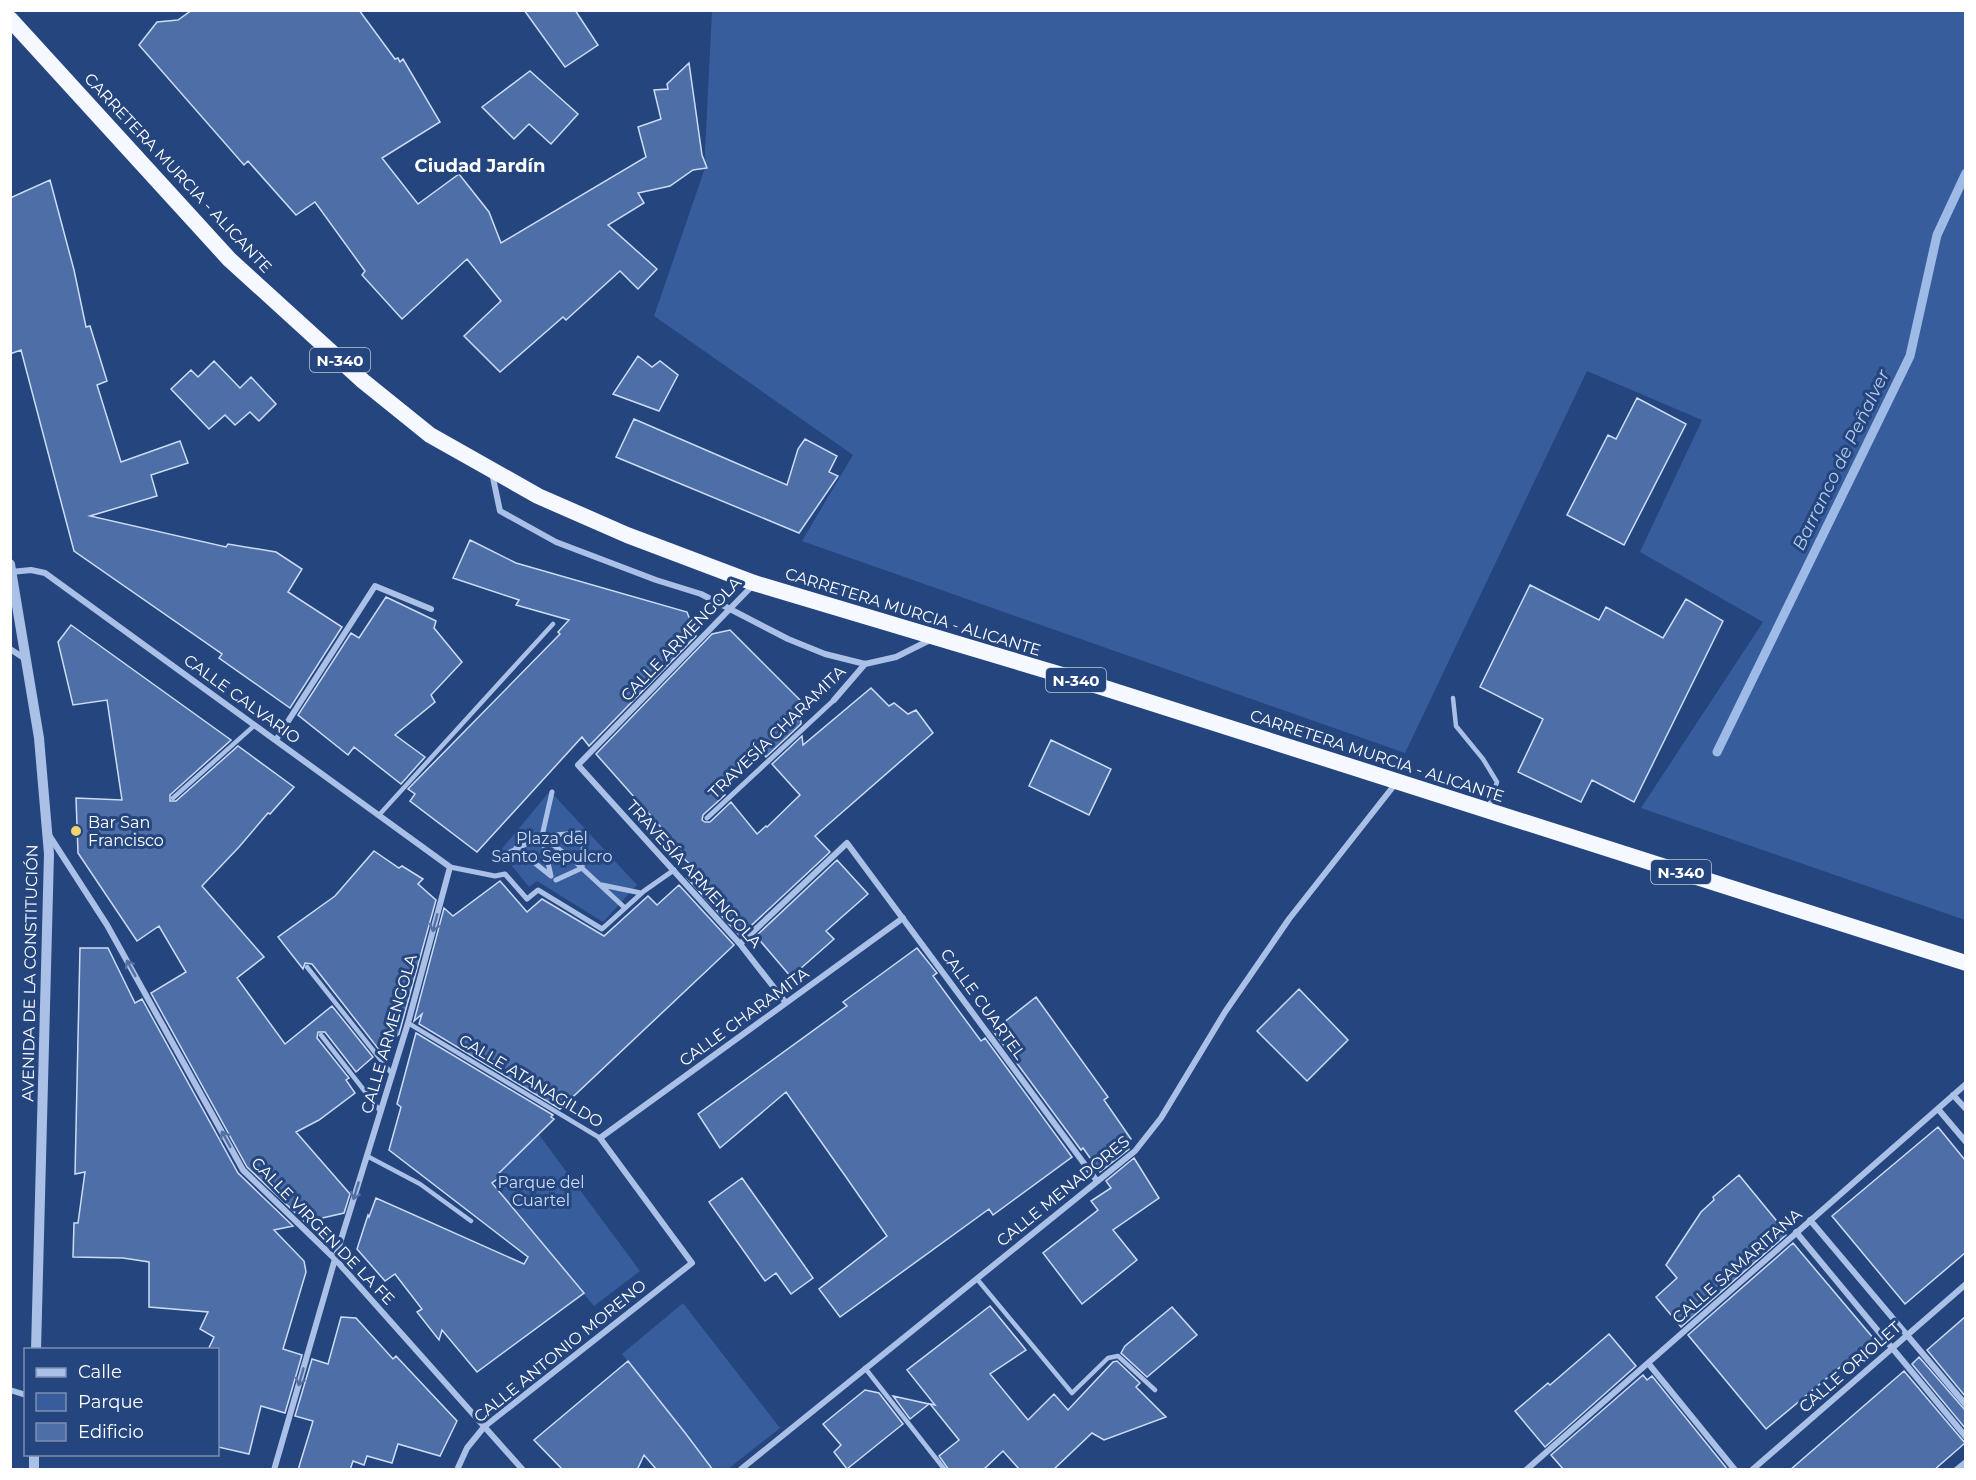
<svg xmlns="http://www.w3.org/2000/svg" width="1976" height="1480" viewBox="0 0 1976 1480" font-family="Montserrat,sans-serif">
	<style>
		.green { fill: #385d9c }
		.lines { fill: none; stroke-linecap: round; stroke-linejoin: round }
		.stream { stroke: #9ebae6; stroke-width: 9 }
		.building { fill: #4d6ea7; stroke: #cddcf5; stroke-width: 1.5 }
		.service { stroke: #aac0e6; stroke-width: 4.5 }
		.pedestrian { stroke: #aac0e6; stroke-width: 5 }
		.minor { stroke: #aac0e6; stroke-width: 6 }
		.tertiary { stroke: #aac0e6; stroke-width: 10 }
		.trunk { stroke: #f5f8fe; stroke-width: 16 }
		.oneway { stroke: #5470a2 }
		.poi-dot { fill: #f0d46e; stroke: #25457e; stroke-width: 2 }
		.labels { text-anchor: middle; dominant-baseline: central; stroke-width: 6; stroke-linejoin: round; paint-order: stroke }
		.shield { fill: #25457e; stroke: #bec7d8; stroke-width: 1.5 }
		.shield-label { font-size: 15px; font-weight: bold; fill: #fff }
		.street-label { font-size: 16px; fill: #fff; stroke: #25457e }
		.poi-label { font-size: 16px; fill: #fff; stroke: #25457e; text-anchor: start }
		.park-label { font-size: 16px; fill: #cddcf5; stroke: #25457e }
		.neighbourhood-label { font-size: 18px; font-weight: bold; fill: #fff; stroke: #25457e }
		.water-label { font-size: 18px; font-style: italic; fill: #b5cbed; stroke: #25457e }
	</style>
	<rect width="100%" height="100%" fill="#25457e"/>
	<path class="green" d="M712,11h1253v909l-324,-112 122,-186 -123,-70 62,-132 -115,-49 -182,382 -603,-212 51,-86 -199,-139 50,-145z
		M550,791l87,94 -34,37 -66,-41 -8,6 -29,-36z
		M537,1132l103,139 -46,35 -90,-108 -6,-19 4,-4 -5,-4z
		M683,1303l97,125 -52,41h-15l-91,-115z"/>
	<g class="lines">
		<path class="stream" d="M1717,752l193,-396 27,-121 29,-62"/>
	</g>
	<path class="building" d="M192,10h167l36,49 3,-1 2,4 3,-3 37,63 -58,36 36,46 41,-30 30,38 12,31 145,-86 -8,-30 23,-8 -7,-29 14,-1 -1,-5 22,-21 13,92 5,13 -14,2 -23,16 -32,7 6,10 -36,22 49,44 -19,20 -18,-18 -54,49 -3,-3 -63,55 -36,-36 37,-35 -34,-42 -65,60 -40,-44 3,-4 -50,-69 -19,13 -48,-54 -4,4 -105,-120 18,-23 21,-2z
		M524,10h51l23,35 -33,22z
		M530,71l48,43 -27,30 -22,-20 -15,15 -32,-32z
		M50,180l24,90 12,57 4,-1 17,55 -10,4 24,77 59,-21 8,22 -37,12 6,21 -67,20 136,31 2,-3 48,8 26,17 -14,23 54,35 -52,81 -71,-50 3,-4 -148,-103 -53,-201 -11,4v-156z
		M638,356l14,11 8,-6 18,14 -19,36 -46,-17z
		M214,361l26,27 11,-11 25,27 -17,17 -9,-9 -15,13 -10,-10 -16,14 -38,-40 20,-19 7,7z
		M1637,398l49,26 -62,121 -57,-30 41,-80 8,4z
		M634,419l153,66 11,-36 7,-10 32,17 -8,16 9,4 -39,57 -183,-76z
		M470,540l46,23 171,49 9,24 -107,110 -7,-9 -105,115 -67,-51 5,-7 -7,-5 152,-155 -2,-2 11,-12 -53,-15 3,-5 -66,-22z
		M1530,585l69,35 7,-13 57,31 23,-39 37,22 -89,181 -42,-22 -11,22 -63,-30 25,-53 -63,-32z
		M386,597l50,24 -2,7 28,34 -31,33 4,7 -40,33 30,22 -24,27 -47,-37 -6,8 -50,-40 53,-82 8,5z
		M71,625l160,115 -61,55v6h6l62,-55 56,41 -24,27 -2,-1 -29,34 -37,39 62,71 -27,21 48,66 47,-38 41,51 -17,15 -31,-40h-7l-1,6 32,40 -3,2 9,13 -36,27 -23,12 54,62 -6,19 -39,9 -58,-55 -96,-174 35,-21 -27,-46 -22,15 -59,-88 -2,-55 46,2 -15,-100 -34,5 -15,-63z
		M730,630l70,70 1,24 -35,33 -7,-8 -41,37 7,9 -22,20 -1,5 3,2h5l21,-20 26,32 9,-8 1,1 33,-32 -28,-31 30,-28 1,9 68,-57 18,18 5,-3 14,11 8,-4 17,23 -118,103 15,16 -90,84 -53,-58 9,-8 -17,-16 3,-3 -86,-97 116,-120z
		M1051,740l60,29 -22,46 -60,-29z
		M374,851l25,17 3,-2 21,13 -5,5 18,16 -37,134 -19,17 -68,-87 -7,-1 -2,6 -25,-32 57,-41z
		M837,860l31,34 -42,37 8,8 -43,38 -35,-41z
		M500,881l27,31 15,-13 62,37 44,-40 9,9 22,-20 55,60 -174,164 -141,-85 3,-10 -8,7 30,-113 9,8z
		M80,948h28l27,55 7,-4 96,174 55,53 -19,4 30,31 2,11 -23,77 19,6 -17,58 -24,-7 -12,48 -31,-7v-97h-10l6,-13 -14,-8 8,-17 -59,-5v-45l-26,-4 -50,-1 1,-34h4l7,-51 -10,2z
		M917,948l20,25 -4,3 48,65 4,-3 87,119 -79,58 -4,-6 -149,108 -21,-28 68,-53 -41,-59 -60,-85 -66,56 -22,-34 149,-108 -4,-4z
		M1299,989l49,51 -41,41 -50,-50z
		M1036,997l72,100 -4,3 27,39 -5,5 3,5 -29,23 -17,-24 -2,2 -88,-119z
		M416,1033l137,82 -2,2 3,2 -55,54 4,2 -11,8 92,110 -107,79 -35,-42 -3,10 -22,-28 5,-3 -27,-35 -10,7 -28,-32 11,-34 1,2 7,-19 148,66 4,-7 -139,-107 12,-43 -4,-3z
		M1938,1127l27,33v93l-60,51 -73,-88z
		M1134,1158l25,40 -46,32 24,30 -55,44 -39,-51 55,-43 -7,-9 20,-13 -5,-7z
		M1739,1175l41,50 -1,1 7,9 -105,92 -25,-30 21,-19 -11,-13 35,-53 13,-12 -1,-3z
		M742,1178l71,100 -22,16 -15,-21 -11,8 -56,-79z
		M1793,1243l81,96 -108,90 -78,-94z
		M990,1306l36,44 -36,24 38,46 26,-26 14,16 45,-48 4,-1 23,22 -4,4 30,30 -62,23 -12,-7 -39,37h-33l-17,-19 -20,19h-34l-10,-14 20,-16 -29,-36 5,1 -28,-35z
		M1172,1307l25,28 -50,42 -26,-24 4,-7z
		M341,1317l15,1 37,41 3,-3 61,65 -17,35 -42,-12 -6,19 -25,-7 -3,9 -11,-4 -3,9h-52l15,-49 -18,-5 17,-57 16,5z
		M1965,1317v79l-38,-46z
		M1609,1334l27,32 -91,81 -30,-36 33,-28 2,2z
		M1919,1357l46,53v18l-53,-64z
		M628,1361l58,73 27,36h-56l-13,-15 -7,15h-74l-29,-30z
		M1904,1371l61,72 -31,27h-144z
		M1643,1375l4,5 5,-4 76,94h-164l-13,-15z
		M865,1390l14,3 24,31 -56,45 -13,-17 7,-7 -18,-21z
		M893,1396l36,8 -19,15z"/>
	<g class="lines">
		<path class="service" d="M1453,698l3,28 27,33 14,23 -8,24
			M173,798l82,-73
			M379,815l174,-191
			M307,967l85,107
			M408,1023l192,115
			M321,1035l60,77
			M367,1156l53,28 51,37
			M977,1279l95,114 36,-35 10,-2 37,34
			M865,1368l80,102"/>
		<path class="pedestrian" d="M707,818l127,-118
			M542,836l23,18
			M516,848l35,28
			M504,855l38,-19 37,-3
			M571,858l54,50
			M450,867l45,9 10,-2 22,25 11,-9 64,39 42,-38 30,-21
			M551,876l-9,-40 10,-44
			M556,880l26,-12 2,-30
			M602,885l39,8"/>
		<path class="minor" d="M492,473l8,38 56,31 100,38 45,14 87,45 37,15 40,10 31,-7 34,-17
			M11,572l20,-2 14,3 405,294 -42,156 -73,236 -61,211
			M754,584l-176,181 162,179 46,59
			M10,649l17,11
			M834,700l31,-36
			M276,740l99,-154 56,23
			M49,835l58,90 136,245 92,89 188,211
			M740,944l107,-101 250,338
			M1953,1095l13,14
			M1938,1109l28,33
			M1810,1220l156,185
			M1796,1232l170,205
			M1648,1363l87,107
			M10,1390l16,5
			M457,1470l10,-22 17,-21 208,-164 -92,-125 303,-220
			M740,1470l395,-319 26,-33 64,-106 64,-93 107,-136
			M1526,1470l440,-386
			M1752,1470l214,-186
			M1956,1470l10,-8"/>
		<path class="tertiary" d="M10,564l29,174 10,116 -13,496
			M34,1470v-16"/>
		<path class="trunk" d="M10,19l219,240 134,122 67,54 108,61 89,39 127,48 338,101 874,279"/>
	</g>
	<defs><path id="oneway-shaft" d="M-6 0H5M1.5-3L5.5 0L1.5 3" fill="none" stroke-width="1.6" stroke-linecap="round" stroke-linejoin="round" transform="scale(1.5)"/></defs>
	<g class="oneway">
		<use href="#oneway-shaft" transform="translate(435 923) rotate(105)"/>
		<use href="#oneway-shaft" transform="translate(131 968) rotate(-119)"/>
		<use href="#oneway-shaft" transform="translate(226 1139) rotate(-119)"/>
		<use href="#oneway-shaft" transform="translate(356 1191) rotate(107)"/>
		<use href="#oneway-shaft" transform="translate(301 1377) rotate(106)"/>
	</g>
	<circle class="poi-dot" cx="76" cy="831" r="6"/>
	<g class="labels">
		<g class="shield">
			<rect x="310" y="348" width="60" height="24" rx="4.5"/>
			<rect x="1046" y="668" width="60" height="24" rx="4.5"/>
			<rect x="1651" y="860" width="60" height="24" rx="4.5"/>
		</g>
		<g class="shield-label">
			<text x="340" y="360">N-340</text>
			<text x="1076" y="680">N-340</text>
			<text x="1681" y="872">N-340</text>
		</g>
		<g class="street-label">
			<text transform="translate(178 173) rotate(47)">CARRETERA MURCIA - ALICANTE</text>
			<text transform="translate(913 612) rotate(17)">CARRETERA MURCIA - ALICANTE</text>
			<text transform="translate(681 639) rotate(-46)">CALLE ARMENGOLA</text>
			<text transform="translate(242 699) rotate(36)">CALLE CALVARIO</text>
			<text transform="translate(777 732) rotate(-44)">TRAVESÍA CHARAMITA</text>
			<text transform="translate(1377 756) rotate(18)">CARRETERA MURCIA - ALICANTE</text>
			<text transform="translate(694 874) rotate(48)">TRAVESÍA ARMENGOLA</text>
			<text transform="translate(30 973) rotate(-89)">AVENIDA DE LA CONSTITUCIÓN</text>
			<text transform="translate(983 1004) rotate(54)">CALLE CUARTEL</text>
			<text transform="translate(744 1017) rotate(-36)">CALLE CHARAMITA</text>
			<text transform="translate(389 1034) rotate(-74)">CALLE ARMENGOLA</text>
			<text transform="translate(531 1081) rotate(31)">CALLE ATANAGILDO</text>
			<text transform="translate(1063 1191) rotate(-39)">CALLE MENADORES</text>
			<text transform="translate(323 1231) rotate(46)">CALLE VIRGEN DE LA FE</text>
			<text transform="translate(1737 1266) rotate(-41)">CALLE SAMARITANA</text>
			<text transform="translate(560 1351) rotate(-39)">CALLE ANTONIO MORENO</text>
			<text transform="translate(1850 1367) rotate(-41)">CALLE ORIOLET</text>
		</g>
		<g class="poi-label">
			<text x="88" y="822">Bar San<tspan x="88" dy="18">Francisco</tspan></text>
		</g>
		<g class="park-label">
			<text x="552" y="838">Plaza del<tspan x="552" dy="18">Santo Sepulcro</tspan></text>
			<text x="541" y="1182">Parque del<tspan x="541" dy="18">Cuartel</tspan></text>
		</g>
		<g class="neighbourhood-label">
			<text x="480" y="166">Ciudad Jardín</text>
		</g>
		<g class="water-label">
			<text transform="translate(1841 460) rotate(-64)">Barranco de Peñalver</text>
		</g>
	</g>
	<rect width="1976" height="1480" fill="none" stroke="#ffffff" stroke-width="24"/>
	<rect x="24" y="1348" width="195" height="108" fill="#25457e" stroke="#7c8fb2" stroke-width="1.5"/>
	<rect x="36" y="1368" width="30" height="9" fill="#aac0e6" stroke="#7c8fb2" stroke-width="1.5"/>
	<text x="78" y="1378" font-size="18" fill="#ffffff">Calle</text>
	<rect x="36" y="1393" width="30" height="18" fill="#385d9c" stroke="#7c8fb2" stroke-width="1.5"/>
	<text x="78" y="1408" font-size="18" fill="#ffffff">Parque</text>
	<rect x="36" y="1423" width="30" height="18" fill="#4d6ea7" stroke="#7c8fb2" stroke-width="1.5"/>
	<text x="78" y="1438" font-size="18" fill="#ffffff">Edificio</text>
</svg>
